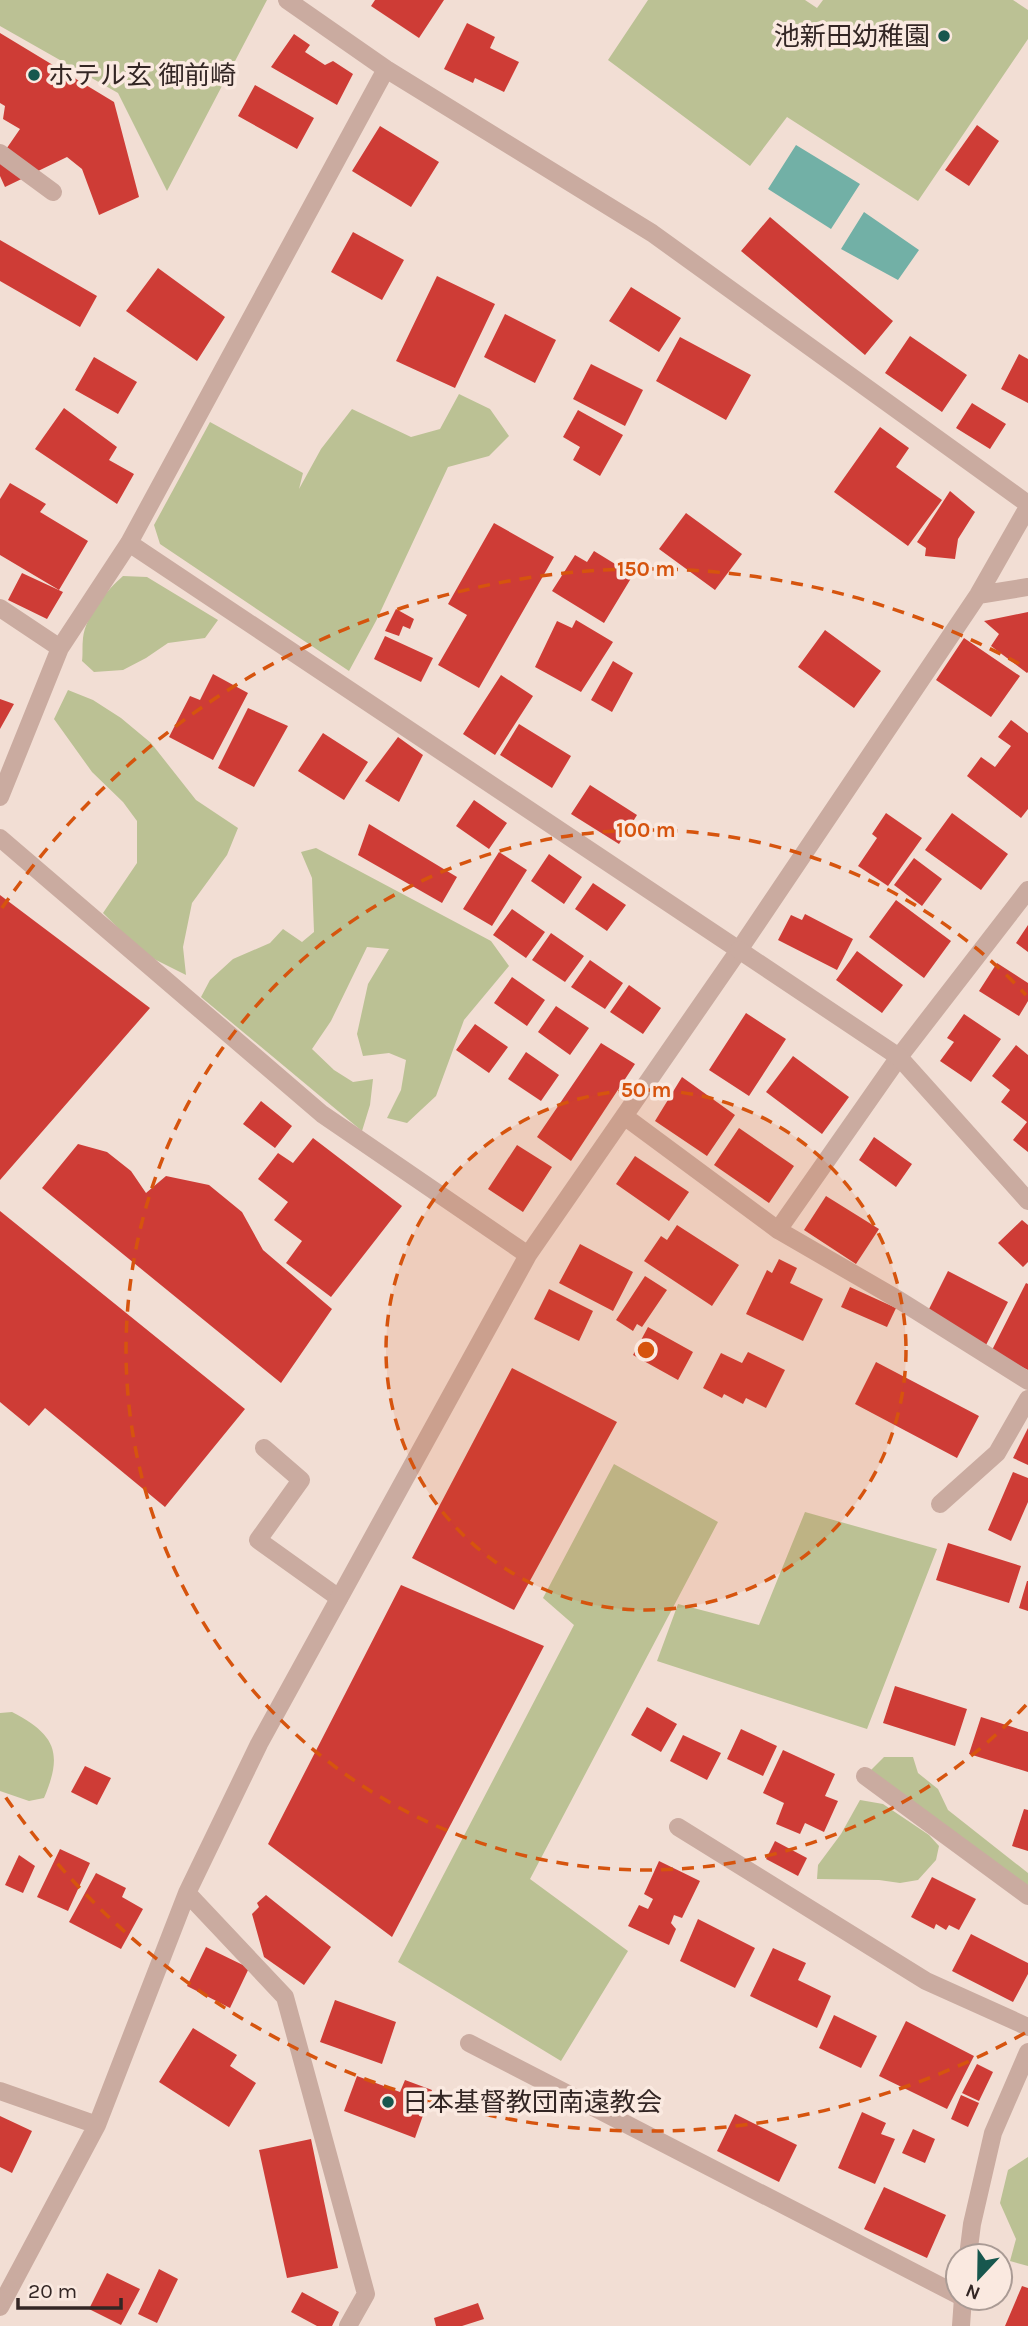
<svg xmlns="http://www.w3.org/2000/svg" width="1028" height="2326" viewBox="0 0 1028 2326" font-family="Karla,'Noto Sans JP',sans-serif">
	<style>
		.green { fill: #bbc194 }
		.water { fill: #72b0a6 }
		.building { fill: #ce3c36 }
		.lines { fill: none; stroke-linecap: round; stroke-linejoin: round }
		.service { stroke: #caaba0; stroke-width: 18 }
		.minor { stroke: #caaba0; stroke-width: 18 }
		.tertiary { stroke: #caaba0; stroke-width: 18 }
		.ring { fill: none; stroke: #d6540e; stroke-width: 3.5; stroke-dasharray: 12 9 }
		.poi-dot { fill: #17574e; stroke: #fae9e0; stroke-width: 2.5 }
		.labels { text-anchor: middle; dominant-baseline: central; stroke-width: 7; stroke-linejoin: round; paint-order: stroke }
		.poi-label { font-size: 26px; fill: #332624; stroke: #fae9e0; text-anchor: start }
		.centre { fill: #d6540e; stroke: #fae9e0; stroke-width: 3.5 }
		.ring-label { font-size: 21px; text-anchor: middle; font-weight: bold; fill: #d6540e; stroke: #fae9e0; stroke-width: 7; stroke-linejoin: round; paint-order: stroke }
	</style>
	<rect width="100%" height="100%" fill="#f2ded4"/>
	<path class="green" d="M0,0h267l-100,191 -49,-98 -118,-67z
		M648,0h157l12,8 6,-8h190l15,10v29l-110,162 -131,-84 -37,49 -142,-106z
		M459,394l31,15 19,27 -20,20 -41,11 -72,154 -27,50 -189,-127 -6,-19 56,-103 93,51 -4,16 22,-40 31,-40 59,28 29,-8z
		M123,576l24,1 71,43 -13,18 -37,5 -22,15 -23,12 -29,2 -12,-11c1,-7 0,-15 1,-23 3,-23 23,-47 40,-62z
		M68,690l25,10 28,18 30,25 45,57 42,28 -11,27 -35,48 -9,44 3,28 -42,-21 -41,-41 34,-50v-42l-14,-19 -31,-30 -38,-53z
		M316,848l175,93 18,25 -45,54 -28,76 -29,27 -20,-5 14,-28 5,-30 -17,-7 -26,3 -6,-22 11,-50 21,-35 -22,-2 -36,74 -19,28 22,21 19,12 20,-3 -3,26 -8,26 -161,-134 9,-17 23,-21 37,-16 13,-14 19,13 12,-10 -2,-54 -11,-26z
		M614,1464l104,58 -188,357 98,72 -67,110 -163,-99 176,-337 -31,-27z
		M805,1512l132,37 -70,180 -210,-68 21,-57 81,21z
		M12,1712c44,23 51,41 32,86l-15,3 -29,-10v-78z
		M884,1757h29l5,16 20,16 10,21 80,63v25l-163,-122z
		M860,1800l23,4 46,31 10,11 -3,14 -18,20 -18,3 -21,-3 -62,-1 1,-14 23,-31z
		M1028,2157v109l-18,-5 6,-22 -16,-36 8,-33z"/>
	<path class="water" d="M796,145l64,39 -29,45 -63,-40z
		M864,212l55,38 -21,30 -57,-31z"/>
	<path class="building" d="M375,0h69l-25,38 -48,-32z
		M467,23l28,14 -5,11 29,14 -15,30 -29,-14 -2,5 -29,-14z
		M0,33l114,69 25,95 -40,18 -17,-46 -15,-12 -62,30 -5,-11v-18l20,-29 -17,-10 2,-13 -5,-3z
		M294,34l16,11 -5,7 20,13 8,-4 20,13 -16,31 -66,-38z
		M255,85l59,33 -17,31 -59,-33z
		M977,125l22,16 -30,45 -24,-16z
		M380,126l59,36 -28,45 -59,-36z
		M770,217l123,104 -28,34 -124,-104z
		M353,232l51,28 -22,40 -51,-28z
		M0,240l97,56 -17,31 -80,-46z
		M158,268l67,49 -28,44 -71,-50z
		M437,276l58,28 -40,84 -59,-27z
		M631,287l50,31 -22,34 -50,-31z
		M505,314l51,26 -21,43 -51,-26z
		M910,336l57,39 -25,37 -57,-39z
		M680,337l71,38 -25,45 -70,-39z
		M1019,354l9,5v44l-27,-14z
		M94,357l43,25 -19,32 -43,-24z
		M591,364l52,26 -18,36 -52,-27z
		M972,403l34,21 -16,25 -34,-21z
		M64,408l53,39 -8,13 25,14 -17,30 -82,-55z
		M578,410l45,25 -23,41 -27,-16 7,-13 -17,-10z
		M880,427l29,21 -13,19 46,33 -34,46 -74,-54z
		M10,483l36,21 -6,8 48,29 -29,49 -59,-35v-56z
		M950,491l25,21 -17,27 -3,20 -30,-3 1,-8 -9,-6z
		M686,513l56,41 -27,36 -56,-41z
		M494,523l60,34 -75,131 -41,-23 29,-50 -19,-11z
		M594,551l39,24 -29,48 -52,-32 23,-36 12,7z
		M22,573l41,19 -16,27 -39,-19z
		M396,609l18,10 -4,10 -7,-3 -4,10 -14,-5z
		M1028,612v60l-1,1 -36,-27 8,-12 -15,-13z
		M576,620l37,22 -32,50 -46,-25 22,-46 15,7z
		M825,630l56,41 -27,37 -56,-41z
		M385,636l48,22 -12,24 -47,-23z
		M964,638l56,38 -29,41 -55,-37z
		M613,661l20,12 -21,39 -21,-12z
		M213,674l35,19 -35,67 -44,-23 21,-41 10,4z
		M501,675l32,21 -38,59 -32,-21z
		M0,699l14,5 -14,25z
		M248,708l40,18 -34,61 -36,-19z
		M1011,720l17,13v76l-7,9 -54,-42 14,-19 14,10 16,-21 -13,-9z
		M519,724l52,32 -19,32 -52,-33z
		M323,733l45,29 -24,38 -46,-29z
		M398,737l25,18 -24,47 -34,-21z
		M590,785l47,30 -18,29 -48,-30z
		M474,800l33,23 -18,26 -33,-23z
		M886,813l36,25 -34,48 -30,-20 19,-28 -5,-4z
		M952,813l56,41 -27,36 -56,-40z
		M369,824l88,53 -15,26 -84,-48z
		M499,852l28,18 -35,56 -29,-17z
		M549,854l33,23 -18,27 -33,-23z
		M914,858l28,21 -20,27 -28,-21z
		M593,883l33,22 -19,26 -32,-22z
		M0,895l150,113 -150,172z
		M896,900l55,41 -27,37 -55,-41z
		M512,909l33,23 -19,26 -33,-23z
		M805,914l48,25 -16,31 -59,-30 13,-25 11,5z
		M1028,925v27l-12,-9z
		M551,933l33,23 -19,26 -33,-22z
		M857,951l46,34 -21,28 -46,-33z
		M590,960l33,23 -18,26 -34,-22z
		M997,963l31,20v18l-9,15 -40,-25z
		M512,977l33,23 -18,26 -33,-23z
		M629,985l32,23 -18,26 -33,-22z
		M556,1006l33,22 -19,27 -32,-23z
		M746,1013l40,26 -37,57 -40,-26z
		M964,1014l37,25 -30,43 -31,-21 14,-19 -7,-4z
		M475,1024l33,23 -19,26 -33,-23z
		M601,1043l34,21 -64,97 -34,-24z
		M1016,1045l12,10v97l-15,-12 14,-18 -26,-20 9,-12 -18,-14z
		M526,1052l33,23 -18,26 -33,-22z
		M793,1056l56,41 -27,37 -56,-42z
		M682,1077l53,38 -28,41 -52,-35z
		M261,1101l31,25 -17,22 -32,-24z
		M739,1128l55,38 -25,37 -55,-38z
		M874,1137l38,27 -16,23 -37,-27z
		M313,1138l89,68 -71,91 -45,-34 16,-22 -28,-21 14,-18 -30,-23 20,-26 15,10z
		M78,1144l29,8 24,19 15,22 20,-17 43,9 33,27 21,38 69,59 -51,74 -239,-195z
		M517,1145l35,22 -29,45 -35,-23z
		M635,1156l54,36 -20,29 -53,-37z
		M826,1196l53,33 -23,35 -52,-34z
		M0,1211l245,198 -80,98 -120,-99 -16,18 -29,-24z
		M1022,1220l6,5v37l-5,5 -25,-24z
		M677,1225l62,40 -27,41 -68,-45 17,-25 6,4z
		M580,1244l53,28 -20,39 -54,-28z
		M779,1259l18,9 -7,15 33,16 -20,42 -57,-27 21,-44 5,3z
		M948,1271l60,31 -22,43 -60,-30z
		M645,1276l22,14 -25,37 -5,-3 -4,7 -17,-11z
		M1026,1283l2,1v86l-37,-18z
		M850,1287l46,21 -9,19 -46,-20z
		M549,1289l44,22 -14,30 -45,-22z
		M648,1327l45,25 -15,28 -45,-25z
		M748,1352l37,18 -19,38 -20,-10 -3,6 -19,-10 -2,4 -19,-10 18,-35 21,10z
		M876,1362l103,54 -22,42 -102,-54z
		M512,1368l105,54 -103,188 -102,-52z
		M1028,1428v37l-15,-7z
		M1013,1472l15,6v24l-17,39 -23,-11z
		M948,1543l73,23 -12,37 -73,-23z
		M1027,1581h1v30l-9,-3z
		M401,1585l143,61 -152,291 -124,-93z
		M895,1686l72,23 -12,37 -72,-23z
		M647,1707l30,17 -16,28 -30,-17z
		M981,1717l47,15v40l-59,-18z
		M741,1729l36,17 -14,30 -36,-17z
		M683,1735l38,18 -14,27 -37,-19z
		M783,1750l52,24 -10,22 13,5 -14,31 -19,-9 -5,11 -24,-10 8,-21 -21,-10z
		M85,1766l26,12 -14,27 -26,-13z
		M1024,1809l4,1v41l-16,-5z
		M775,1841l32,17 -9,18 -32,-17z
		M60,1849l30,14 -22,48 -31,-14z
		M19,1855l16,11 -12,27 -18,-8z
		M659,1861l41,20 -18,37 -8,-3 -3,8 5,6 -7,16 -41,-19 11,-21 9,4 5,-10 -9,-5z
		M96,1873l30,15 -4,9 21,12 -22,40 -52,-27z
		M932,1877l44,22 -17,31 -10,-5 -3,5 -10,-6 -2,5 -23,-12z
		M266,1895l65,52 -27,38 -40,-28 -12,-43 7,-7 -2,-4z
		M698,1919l57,29 -20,40 -55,-27z
		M971,1934l57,29v11l-15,28 -61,-31z
		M206,1947l43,21 -19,40 -43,-22z
		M773,1948l33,15 -8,17 33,16 -14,32 -67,-32z
		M335,2000l61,22 -14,42 -62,-22z
		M834,2015l43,21 -16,32 -42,-20z
		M906,2021l68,35 -27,53 -68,-33z
		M193,2028l44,27 -7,11 26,17 -27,44 -70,-45z
		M977,2064l16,8 -14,29 -17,-8z
		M357,2076l43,16 5,-12 27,10 -17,48 -71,-27z
		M961,2095l18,8 -11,24 -17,-8z
		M862,2112l24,11 -5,11 14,5 -20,45 -37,-16z
		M735,2114l62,31 -18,37 -62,-31z
		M0,2116l32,15 -20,42 -12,-6z
		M913,2129l22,10 -10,24 -23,-10z
		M311,2139l27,129 -51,10 -28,-128z
		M884,2187l62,28 -19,43 -63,-29z
		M159,2269l19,10 -21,44 -19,-9z
		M107,2273l33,16 -19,36 -32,-16z
		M1022,2286l6,2v38h-23z
		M302,2292l37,20 -7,14h-15l-26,-14z
		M478,2303l6,16 -22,7h-26l-2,-8z"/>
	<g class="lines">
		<path class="service" d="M0,153l53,39
			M778,1230l121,70 129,81
			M264,1448l37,32 -43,60 81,58
			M940,1504l57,-51 31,-54
			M865,1776l163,120
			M678,1827l248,154 102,46
			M469,2043l489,252"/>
		<path class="minor" d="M287,0l99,69 266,164 376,271
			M129,543l610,407
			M978,595l50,-8
			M0,608l60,40
			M0,797l60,-149 69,-105 257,-474
			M0,838l322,276 206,141
			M624,1116l154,114 121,-173 129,-167
			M187,1893l98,104 81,297 -18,32
			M0,2091l97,34
			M968,2256l4,-32 21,-91 35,-81
			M0,2307l97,-182 90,-232 72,-149 269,-489 211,-305 239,-355 50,-88
			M961,2326l2,-28"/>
		<path class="tertiary" d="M739,950l160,107 129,144"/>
	</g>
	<circle cx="646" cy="1350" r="260" fill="#d6540e" fill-opacity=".12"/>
	<g class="ring">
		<circle cx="646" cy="1350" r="260"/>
		<path d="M1026 1705A520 520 0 1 1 1026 995"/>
		<path d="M1025 2033A781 781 0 0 1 2 1792M2 908A781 781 0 0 1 1025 667"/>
	</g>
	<g class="poi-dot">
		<circle cx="944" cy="36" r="7"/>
		<circle cx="34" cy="75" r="7"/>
		<circle cx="388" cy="2102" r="7"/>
	</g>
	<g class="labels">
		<g class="poi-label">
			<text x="930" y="36" text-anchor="end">池新田幼稚園</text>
			<text x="48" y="75">ホテル玄 御前崎</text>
			<text x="402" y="2102">日本基督教団南遠教会</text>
		</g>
	</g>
	<circle cx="646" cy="1350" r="10" class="centre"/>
	<g class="ring-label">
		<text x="646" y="576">150 m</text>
		<text x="646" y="837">100 m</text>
		<text x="646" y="1097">50 m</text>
	</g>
	<g transform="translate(979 2277) rotate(202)"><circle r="33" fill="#fae9e0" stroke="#aa9b95" stroke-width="2"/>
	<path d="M0-5L12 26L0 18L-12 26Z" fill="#17574e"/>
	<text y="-10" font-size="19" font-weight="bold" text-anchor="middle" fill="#332624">N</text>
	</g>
	<path d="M18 2298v10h103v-10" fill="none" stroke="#332624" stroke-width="3.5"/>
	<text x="28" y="2298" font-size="21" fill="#332624" stroke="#fae9e0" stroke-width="5" paint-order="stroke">20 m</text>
</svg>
